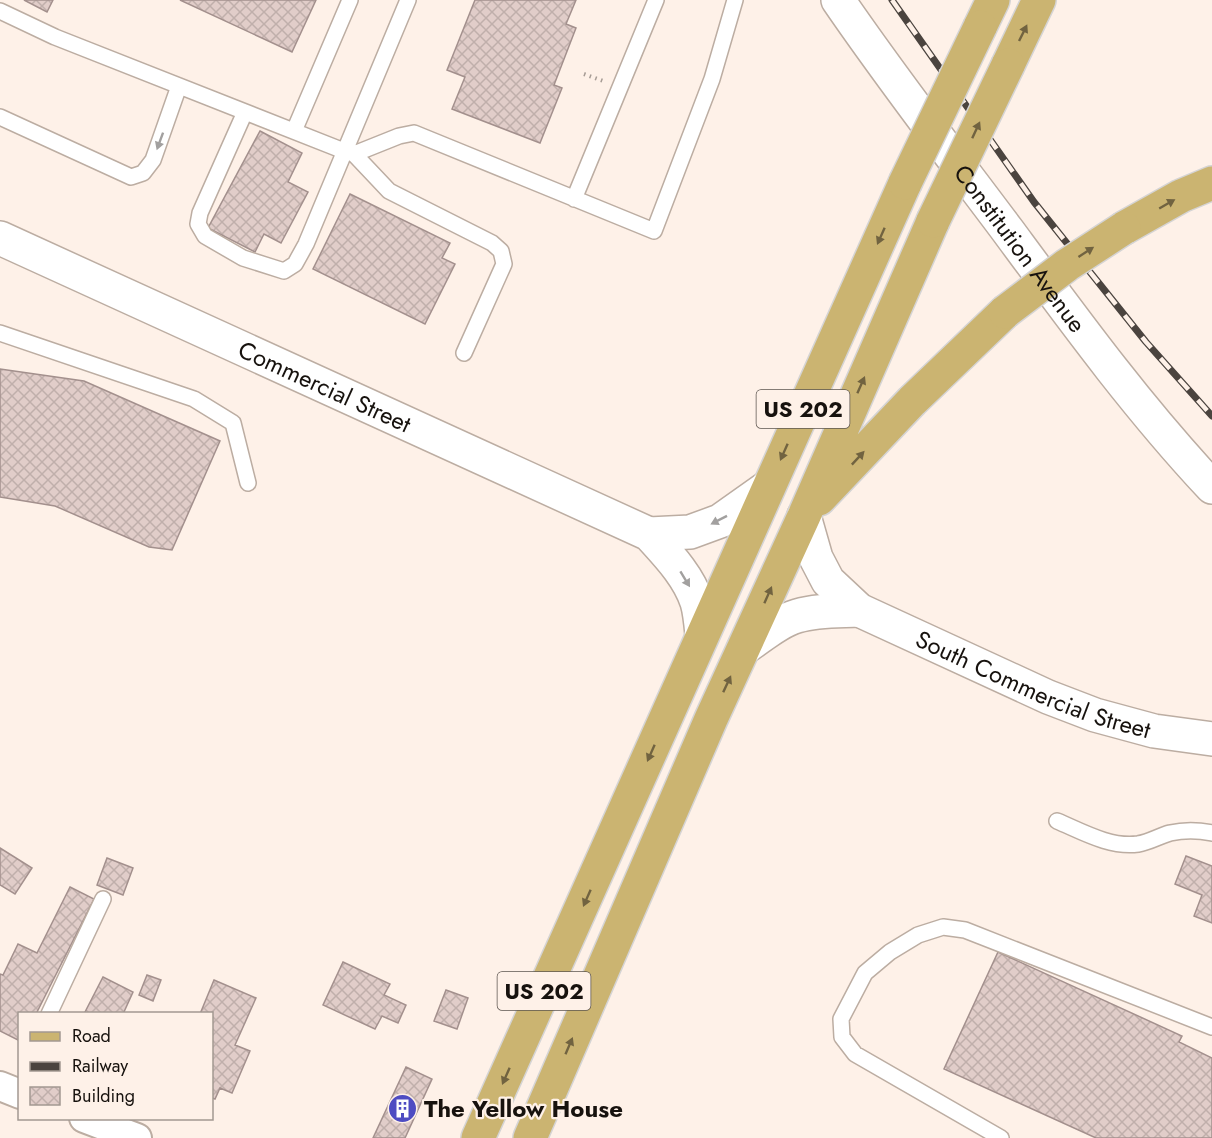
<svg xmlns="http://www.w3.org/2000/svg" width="1212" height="1138" viewBox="0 0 1212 1138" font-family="Jost,sans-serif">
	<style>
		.building { fill: url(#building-cross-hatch); stroke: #a3908d; stroke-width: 1.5 }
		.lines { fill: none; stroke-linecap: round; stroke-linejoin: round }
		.service-casing { stroke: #bcada2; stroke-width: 18 }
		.minor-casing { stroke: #bcada2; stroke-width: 32 }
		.tertiary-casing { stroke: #bcada2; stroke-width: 36 }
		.primary-casing { stroke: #d5d4d4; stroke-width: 36 }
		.path { stroke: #a69c95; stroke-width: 4; stroke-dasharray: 1.5 4.5; stroke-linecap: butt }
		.service { stroke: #fff; stroke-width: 15 }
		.minor { stroke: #fff; stroke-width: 28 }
		.tertiary { stroke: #fff; stroke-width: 33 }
		.primary { stroke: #cbb471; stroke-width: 33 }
		.rail-casing { stroke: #4b443f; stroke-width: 7 }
		.rail { stroke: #fef1e8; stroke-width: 4.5; stroke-dasharray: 14; stroke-linecap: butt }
		.primary-bridge-casing { stroke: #d5d4d4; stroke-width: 36; stroke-linecap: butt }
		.primary-bridge { stroke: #cbb471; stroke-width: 33 }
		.oneway { fill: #716340 }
		.oneway2 { fill: #a2a09f }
		.labels { text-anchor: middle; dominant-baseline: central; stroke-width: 4.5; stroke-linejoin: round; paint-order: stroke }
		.shield { fill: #fef1e8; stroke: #5c554f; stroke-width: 1.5 }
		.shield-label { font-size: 22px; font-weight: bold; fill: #17120e }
		.street-label { font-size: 24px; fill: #17120e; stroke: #fef1e8 }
		.poi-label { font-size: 24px; font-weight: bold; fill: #17120e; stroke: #fef1e8; text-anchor: start }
	</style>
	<defs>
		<pattern id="building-cross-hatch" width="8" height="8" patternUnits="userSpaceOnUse" patternTransform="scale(1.5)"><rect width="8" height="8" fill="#e1cdc9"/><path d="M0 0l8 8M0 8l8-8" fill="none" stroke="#c0afab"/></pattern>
	</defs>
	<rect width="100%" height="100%" fill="#fef1e8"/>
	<path class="building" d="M24,0h29l-6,12z
		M180,0h136l-24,52z
		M475,0h101l-10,24 10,4 -22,57 8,3 -22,55 -88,-34 13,-32 -18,-7z
		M260,131l42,22 -14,29 20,10 -27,51 -17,-9 -9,18 -47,-24z
		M350,194l100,49 -8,15 13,6 -30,60 -112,-55z
		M0,369l84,12 136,60 -48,109 -23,-3 -94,-41 -55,-9z
		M0,848l32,20 -17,26 -15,-9z
		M1186,856l26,10v57l-18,-7 8,-21 -27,-11z
		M107,858l26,10 -10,27 -26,-10z
		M70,887l24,12 -58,115h-16v27l-20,-10v-57l3,1 15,-31 19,9z
		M998,952l184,84 -3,6 33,16v80h-116l-152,-69z
		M343,962l47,22 -6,11 22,10 -8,18 -16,-7 -7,13 -52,-24z
		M147,975l14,5 -8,21 -14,-6z
		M103,977l30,15 -10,22h-39z
		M214,980l42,18 -21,47 15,6 -18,42 -12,-5 -5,11 -3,-1v-84h-12z
		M446,990l22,8 -11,31 -23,-8z
		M406,1067l26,12 -27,59h-32z"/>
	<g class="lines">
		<defs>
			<path id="service" d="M0,11l55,26 289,114 10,3 45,-18 15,-3 240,98 58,-152 23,-79
				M245,112l-45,101 -2,11 7,12 38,22 41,13 11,-7 11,-20 102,-244
				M0,117l131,60 12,-4 10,-13 26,-74
				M294,131l56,-131
				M354,154l35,37 103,52 9,8 3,13 -40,89
				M574,199l82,-199
				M0,333l194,66 39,24 15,60
				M1057,821c24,10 53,27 81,23 12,-2 21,-8 32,-11 13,-3 28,-3 42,0
				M49,1014l54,-115
				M1001,1138l-146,-84 -13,-17 -1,-18 24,-46 25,-21 28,-17 25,-8 22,3 247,97"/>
			<path id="minor" d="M0,1086l20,8
				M84,1118l53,20"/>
			<g id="tertiary">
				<path id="s1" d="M838,0c54,79 113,155 170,231 65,88 129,176 204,256"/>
				<path id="s2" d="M0,238l649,296c18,20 39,41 48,68 3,10 4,22 5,33"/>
				<path id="s3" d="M804,516l12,42 12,23 31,29 189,87 47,18 59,16 58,8"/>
				<path d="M649,534l41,-2 30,-11 48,-34"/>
				<path d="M744,648c17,-11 33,-26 53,-32 20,-6 41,-5 62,-6"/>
			</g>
			<path id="primary" d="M980,27l13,-27
				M1008,65l31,-65
				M1124,228l57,-32 31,-13
				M819,499l93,-98 93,-89
				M478,1138l427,-955
				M530,1138l181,-419 93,-203 129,-295"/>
		</defs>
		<use href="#service" class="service-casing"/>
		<use href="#minor" class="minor-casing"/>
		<use href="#tertiary" class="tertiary-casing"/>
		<use href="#primary" class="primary-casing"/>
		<path class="path" d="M584,74l19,7"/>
		<use href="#service" class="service"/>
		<use href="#minor" class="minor"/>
		<use href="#tertiary" class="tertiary"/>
		<use href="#primary" class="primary"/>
		<defs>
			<path id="rail" d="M892,0l142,202 112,140 66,74"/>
		</defs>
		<use href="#rail" class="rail-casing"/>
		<use href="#rail" class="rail"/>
		<defs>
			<path id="primary-bridge" d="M905,183l75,-156
				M933,221l75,-156
				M1005,312l62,-47 57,-37"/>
		</defs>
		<use href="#primary-bridge" class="primary-bridge-casing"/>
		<use href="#primary-bridge" class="primary-bridge"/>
	</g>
	<defs><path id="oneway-solid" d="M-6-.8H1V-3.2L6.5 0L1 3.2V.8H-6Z" transform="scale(1.5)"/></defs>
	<g class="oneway">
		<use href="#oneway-solid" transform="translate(1023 33) rotate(-64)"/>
		<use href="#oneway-solid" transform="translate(976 130) rotate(-65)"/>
		<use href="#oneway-solid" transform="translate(1167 204) rotate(-30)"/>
		<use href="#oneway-solid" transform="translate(881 236) rotate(114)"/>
		<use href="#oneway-solid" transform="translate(1086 252) rotate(-33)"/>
		<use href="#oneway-solid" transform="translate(861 385) rotate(-66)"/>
		<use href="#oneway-solid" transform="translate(784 452) rotate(114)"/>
		<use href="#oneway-solid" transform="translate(858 458) rotate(-47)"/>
		<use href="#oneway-solid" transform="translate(768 595) rotate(-66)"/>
		<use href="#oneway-solid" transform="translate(727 684) rotate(-65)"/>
		<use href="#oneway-solid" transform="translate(651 753) rotate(114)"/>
		<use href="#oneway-solid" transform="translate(587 898) rotate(114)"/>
		<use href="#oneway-solid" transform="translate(569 1046) rotate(-67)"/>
		<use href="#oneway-solid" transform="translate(506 1076) rotate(114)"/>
	</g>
	<g class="oneway2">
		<use href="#oneway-solid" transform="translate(160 141) rotate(110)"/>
		<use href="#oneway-solid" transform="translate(719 520) rotate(153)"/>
		<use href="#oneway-solid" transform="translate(685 579) rotate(59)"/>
	</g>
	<defs>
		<symbol id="building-disc" viewBox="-11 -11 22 22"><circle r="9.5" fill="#4e4cc2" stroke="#fef1e8"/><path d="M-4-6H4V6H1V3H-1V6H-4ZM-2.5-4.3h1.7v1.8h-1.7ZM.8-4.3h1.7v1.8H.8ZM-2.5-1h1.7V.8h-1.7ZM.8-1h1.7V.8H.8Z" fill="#fff"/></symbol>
	</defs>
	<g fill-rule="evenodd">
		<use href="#building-disc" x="386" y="1092" width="33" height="33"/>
	</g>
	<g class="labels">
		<g class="shield">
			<rect x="756.5" y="390" width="93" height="38" rx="4.5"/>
			<rect x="497.5" y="972" width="93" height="38" rx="4.5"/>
		</g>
		<g class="shield-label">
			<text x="803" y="409">US 202</text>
			<text x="544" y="991">US 202</text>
		</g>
		<g class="street-label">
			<text stroke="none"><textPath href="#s1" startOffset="308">Constitution Avenue</textPath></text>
			<text stroke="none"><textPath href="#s2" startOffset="357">Commercial Street</textPath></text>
			<text stroke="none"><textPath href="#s3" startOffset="302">South Commercial Street</textPath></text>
		</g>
		<g class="poi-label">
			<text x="424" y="1108">The Yellow House</text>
		</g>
	</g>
	<rect x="18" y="1012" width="195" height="108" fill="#fef1e8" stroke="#a29891" stroke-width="1.5"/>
	<rect x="30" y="1032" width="30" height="9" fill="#cbb471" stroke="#a29891" stroke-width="1.5"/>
	<text x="72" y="1042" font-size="18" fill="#17120e">Road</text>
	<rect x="30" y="1062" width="30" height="9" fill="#4b443f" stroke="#a29891" stroke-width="1.5"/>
	<text x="72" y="1072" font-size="18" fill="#17120e">Railway</text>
	<rect x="30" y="1087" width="30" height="18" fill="url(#building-cross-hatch)" stroke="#a29891" stroke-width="1.5"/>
	<text x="72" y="1102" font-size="18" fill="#17120e">Building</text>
</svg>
